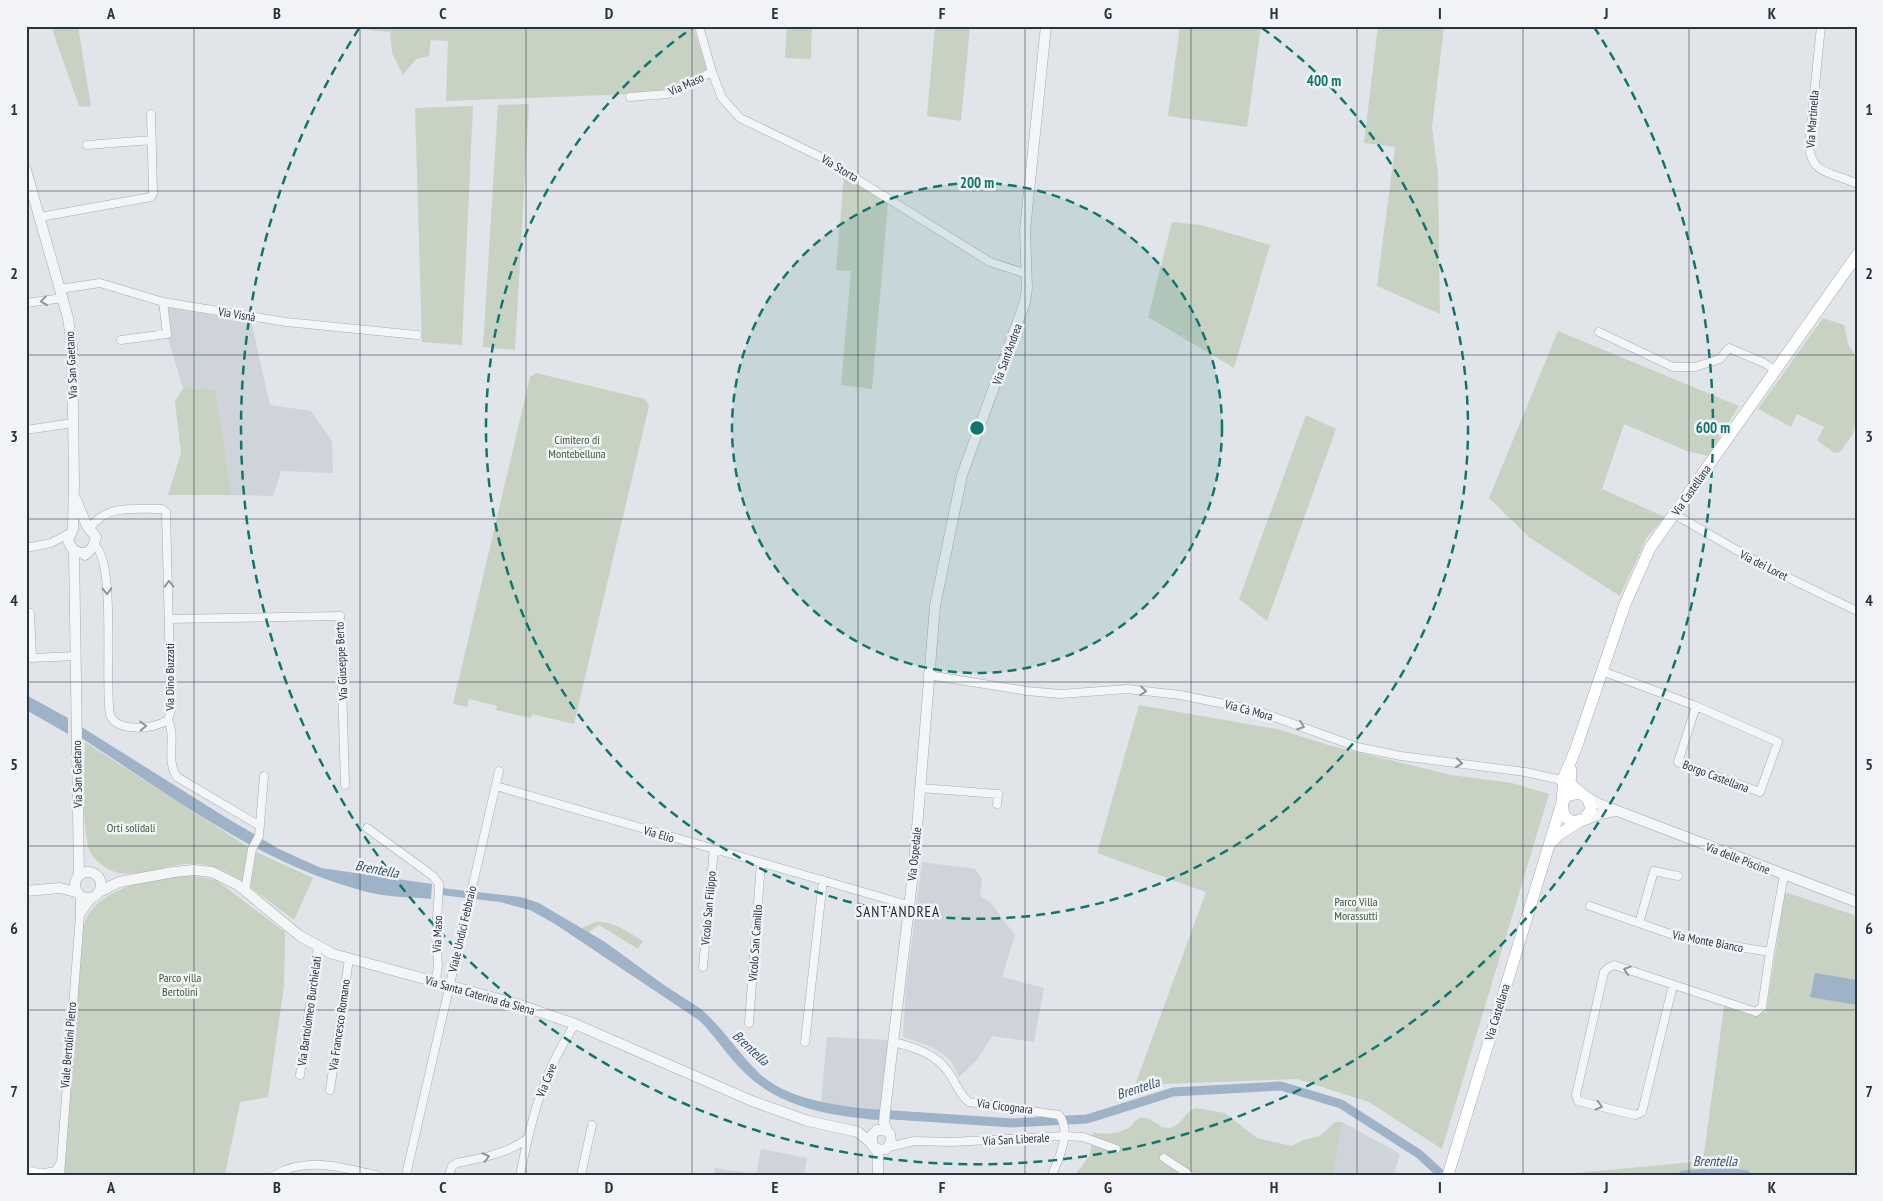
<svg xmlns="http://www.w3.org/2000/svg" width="1883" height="1201" viewBox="0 0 1883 1201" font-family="'PT Sans Narrow',sans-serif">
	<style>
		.built { fill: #cfd4db }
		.green { fill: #c7d2c3 }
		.water { fill: #9eb3c7 }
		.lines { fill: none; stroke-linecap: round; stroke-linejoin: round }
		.canal { stroke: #9eb3c7; stroke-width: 9 }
		.minor-casing { stroke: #a6abb3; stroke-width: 9 }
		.tertiary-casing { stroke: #a6abb3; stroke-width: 11 }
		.secondary-casing { stroke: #a6abb3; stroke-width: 12 }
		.minor { stroke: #f4f5f7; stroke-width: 8 }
		.tertiary { stroke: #f4f5f7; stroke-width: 10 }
		.secondary { stroke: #fff; stroke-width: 11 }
		.oneway { stroke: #8f949c }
		.grid { fill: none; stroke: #2a3340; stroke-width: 1; stroke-opacity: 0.55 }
		.ring { fill: none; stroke: #0f766e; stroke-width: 2.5; stroke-dasharray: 9 6 }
		.labels { text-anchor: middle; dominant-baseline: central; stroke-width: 5; stroke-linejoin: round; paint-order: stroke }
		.street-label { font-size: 12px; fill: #2a3340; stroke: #f1f3f6 }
		.park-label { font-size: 12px; fill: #405b39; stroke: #f1f3f6 }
		.water-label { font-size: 14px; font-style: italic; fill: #375371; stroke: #f1f3f6 }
		.quarter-label { font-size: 15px; letter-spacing: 1px; fill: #1d2431; stroke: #f1f3f6 }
		.centre { fill: #0f766e; stroke: #f1f3f6; stroke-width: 2.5 }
		.ring-label { font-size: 15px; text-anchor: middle; font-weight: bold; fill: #0f766e; stroke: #f1f3f6; stroke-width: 5; stroke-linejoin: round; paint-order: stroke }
		.neatline { fill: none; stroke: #2a3340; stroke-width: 2 }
		.grid-label { font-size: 16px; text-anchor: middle; font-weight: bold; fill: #2a3340 }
	</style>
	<rect width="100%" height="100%" fill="#e1e4e9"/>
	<path class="built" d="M158,306l93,15 19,84 41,6 21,30 1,32 -52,-2 -8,25 -41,-1 -17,-106 -32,-1z
		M922,862l53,7 7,10 -2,17 10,6 25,33 -13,42 42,11 -10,54 -42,-6 -15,24 -18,17 -8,-16 -8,-7 -11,-7 -29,-10 3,-50z
		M827,1037l61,3 -7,70 -60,-7z
		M1342,1122l58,32 -6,21h-60z
		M761,1149l46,9 -3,17h-90l1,-7 41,6z"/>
	<path class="green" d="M51,26h27l13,81 -12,-1z
		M369,26h324l14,43 -39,21 -36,4 -186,7 2,-60 -17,-1 -2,16 -13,3 -13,16 -11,-22 -2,-21 -21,-2z
		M782,26h30l-1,33 -26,-1 2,-31z
		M935,26h35l-9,95 -34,-5z
		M1180,26h81l-14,101 -79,-11z
		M1378,26h66l-12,102 6,46 2,140 -63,-28 18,-139 -31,-4z
		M529,104l-14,246 -32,-3 15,-242z
		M473,106l-11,239 -40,-3 -7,-234z
		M844,175l44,28 -16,186 -31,-4 10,-114 -15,-1z
		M1172,222l29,3 69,20 -36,123 -86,-51z
		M1823,318l21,7 4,19 9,14v58l-4,18 -13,18 -6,1 -17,-13 7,-13 -27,-13 -6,13 -33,-18z
		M1558,331l181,75 -31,50 -21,-5 -63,-27 -22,65 63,28 -18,20 -27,59 -90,-58 -41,-40z
		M536,373l109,26 4,7 -75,318 -42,-10 -1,4 -35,-8 1,-4 -28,-7 -2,8 -14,-3 77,-327z
		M183,388l32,1 17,106h-64l13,-42 -6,-52z
		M1306,415l30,14 -69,192 -28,-22z
		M1139,705l138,24 51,16 123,30 61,8 37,11 -107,355 -73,-47 -72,-23 -162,6 71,-193 -109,-39z
		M85,742l163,105 -5,35c-17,-12 -35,-20 -57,-18 -28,2 -61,21 -85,0 -7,-5 -11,-10 -13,-18 -7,-33 -3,-71 -3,-104z
		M256,852l57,26 -19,42 -44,-33z
		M188,875l28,5 69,52 -1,54 -16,111 -28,5 -15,73h-159l-2,-5c4,-64 7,-129 14,-193 2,-20 0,-50 13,-66 21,-27 65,-33 97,-36z
		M1785,892l72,24v259h-300l146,-14 22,-162 41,14z
		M595,922c17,-2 34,11 48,19l-5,8 -39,-24 -12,8 -5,-5z
		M1196,1108l29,5 32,25 35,8 11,-6 17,-4 15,-14h7l-8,53h-259l15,-20 3,-23c10,4 28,1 37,-5 5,-3 4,-8 11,-9 11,-2 17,11 28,10 14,-2 14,-16 27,-20z"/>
	<path class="water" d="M26,695l42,23v16l-42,-24z
		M80,726l145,91 54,32 42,19 111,16 -1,15c-21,-2 -44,-2 -64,-7 -106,-27 -196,-96 -287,-155z
		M441,888l80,9 18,6 66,39 59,43 37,24c21,18 35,41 54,60 29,32 85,37 126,41l-2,10c-48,-4 -98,-12 -134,-47 -17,-16 -29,-36 -45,-52l-145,-97 -25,-14 -30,-8 -59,-7z
		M1815,973l42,7v25l-47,-8z"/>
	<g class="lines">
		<path class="canal" d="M878,1114l135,9 74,-4 86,-27 108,-6 60,18 78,50 23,21
			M1683,1175l43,-3 20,3"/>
		<defs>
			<path id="minor" d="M699,26l13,46 10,26 18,20 81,39 169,105 37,12
				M1821,26l-12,119c2,31 25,27 48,39
				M630,97l38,-3 44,-22
				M87,145l65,-5
				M40,217l111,-20 2,-4 -2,-79
				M60,289l40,-6 63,19 123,20 131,13
				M26,303l37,-5
				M1599,332l74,35h22l25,-8 9,-11 35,15 11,7
				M121,340l46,-6 -4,-32
				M26,430l47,-7
				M1674,514l92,53 91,44
				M90,528c16,-24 46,-19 72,-19l4,3 5,198 -3,10c-14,9 -50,13 -58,-5 -6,-29 7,-156 -16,-170
				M26,548l25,-5 19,-10
				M30,613l2,45 44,-2
				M169,619l171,-3 5,169
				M1602,671l94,35 82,36 -18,50 -82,-30 18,-56
				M928,675l99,16 34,3 66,-5 53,6 75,15 102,37 44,9 124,16 32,7 5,4
				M168,720c9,18 -3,40 9,57l83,49
				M496,786l412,119
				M920,788l78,6 -1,10
				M367,828l66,48 6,8
				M245,891l7,-42 7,-13 5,-60
				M80,896v19l12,-17
				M1590,906l92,32 88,14 14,-77
				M1639,923l15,-52 24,5
				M703,967l11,-118
				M436,981l2,-16 -2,-30 3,-48
				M1673,985l-31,127 -7,3 -57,-14 -2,-6 28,-123 4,-4 6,-3 142,47 6,-5 8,-55
				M749,1023l12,-160
				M805,1042l18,-162
				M893,1042c18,4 42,12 53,27 9,10 12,25 23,33l90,13c13,17 0,43 -7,60
				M300,1075l18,-128
				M330,1090l19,-131
				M889,1147l25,-6 37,1 113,-6 19,1 33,12
				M1164,1158l26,17
				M38,1174l18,-3 3,-6
				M60,1175l20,-260
				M275,1175c31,-19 68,-7 101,0
				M406,1175l93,-404
				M449,1175l3,-9 5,-3c25,-5 49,-9 70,-24
				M520,1175c12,-59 22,-100 55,-151
				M581,1175l11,-50"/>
			<path id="tertiary" d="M26,170l42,148 4,28 2,135 -1,48 -5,11c3,10 10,15 20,12
				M76,500l11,26 9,11 -3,10 -8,8
				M74,550l5,325
				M1586,797l13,7 258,98
				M1582,821l18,-7 15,-3
				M75 885a13 13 0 1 1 26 0a13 13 0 1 1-26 0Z
				M26,891l34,-3 16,4
				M99,892l20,-10 55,-10 20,-2 18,2 26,13 62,51 33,18 184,50 58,20 177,77 56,20 50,11 12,10 8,11v22
				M887,1131l-3,-8 1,-12 29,-246 21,-259 27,-131 63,-173 2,-14 -2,-58 21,-204
				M872,1145v-10l5,-5h7l6,4 1,8 -5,7 -5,1 -7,-3"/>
			<path id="secondary" d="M1571,770l-1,14 18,15 3,10 -6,10 -13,3 -8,-6 -2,-13 6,-8 13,-2
				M1562,803l2,-26 11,-26 50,-147 25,-56 207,-293
				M1549,845l9,-10 21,-13
				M26,1172l14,3
				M1448,1175l113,-369"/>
		</defs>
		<use href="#minor" class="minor-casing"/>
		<use href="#tertiary" class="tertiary-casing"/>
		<use href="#secondary" class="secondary-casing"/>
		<use href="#minor" class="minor"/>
		<use href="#tertiary" class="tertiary"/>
		<use href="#secondary" class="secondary"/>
	</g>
	<defs><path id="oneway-chevron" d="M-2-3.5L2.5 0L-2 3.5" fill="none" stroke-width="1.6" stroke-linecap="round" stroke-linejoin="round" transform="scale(1.25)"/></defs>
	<g class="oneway">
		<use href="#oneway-chevron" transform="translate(44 301) rotate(173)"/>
		<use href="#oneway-chevron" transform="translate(169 584) rotate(-91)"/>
		<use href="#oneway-chevron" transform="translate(107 591) rotate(88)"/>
		<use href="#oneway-chevron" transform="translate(1143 691) rotate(6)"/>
		<use href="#oneway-chevron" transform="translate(143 726) rotate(-1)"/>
		<use href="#oneway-chevron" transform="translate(1301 726) rotate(20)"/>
		<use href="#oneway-chevron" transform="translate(1459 763) rotate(6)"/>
		<use href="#oneway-chevron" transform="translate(1627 970) rotate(-162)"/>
		<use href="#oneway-chevron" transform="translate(1599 1106) rotate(14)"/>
		<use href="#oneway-chevron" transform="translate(486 1157) rotate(-14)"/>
	</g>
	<path class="grid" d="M194,26v1149M360,26v1149M526,26v1149M692,26v1149M858,26v1149M1025,26v1149M1191,26v1149M1357,26v1149M1523,26v1149M1689,26v1149M26,191h1831M26,355h1831M26,519h1831M26,682h1831M26,846h1831M26,1010h1831"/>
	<circle cx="977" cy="428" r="245" fill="#0f766e" fill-opacity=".12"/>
	<g class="ring">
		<circle cx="977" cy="428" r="245"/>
		<path d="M1262 28A491 491 0 1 1 692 28"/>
		<path d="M1594 27A736 736 0 1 1 360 27"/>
	</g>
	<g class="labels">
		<g class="street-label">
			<text transform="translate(686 84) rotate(-25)">Via Maso</text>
			<text transform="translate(1812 119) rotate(-86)">Via Martinella</text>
			<text transform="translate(840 168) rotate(31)">Via Storta</text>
			<text transform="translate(237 314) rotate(9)">Via Visnà</text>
			<text transform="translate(1007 354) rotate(-70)">Via Sant'Andrea</text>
			<text transform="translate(71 365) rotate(-93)">Via San Gaetano</text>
			<text transform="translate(1691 490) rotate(-55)">Via Castellana</text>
			<text transform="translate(1764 565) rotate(27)">Via dei Loret</text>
			<text transform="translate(341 661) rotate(-93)">Via Giuseppe Berto</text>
			<text transform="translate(169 677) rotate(-90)">Via Dino Buzzati</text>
			<text transform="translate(1249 710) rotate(15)">Via Cà Mora</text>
			<text transform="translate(77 774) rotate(-91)">Via San Gaetano</text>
			<text transform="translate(1716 776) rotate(21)">Borgo Castellana</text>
			<text transform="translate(659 834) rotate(16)">Via Elio</text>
			<text transform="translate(914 854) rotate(-84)">Via Ospedale</text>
			<text transform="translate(1738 858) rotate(21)">Via delle Piscine</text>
			<text transform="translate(708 908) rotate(-85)">Vicolo San Filippo</text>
			<text transform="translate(462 929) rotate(-77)">Viale Undici Febbraio</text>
			<text transform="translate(437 934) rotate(-88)">Via Maso</text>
			<text transform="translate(1708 941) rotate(11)">Via Monte Bianco</text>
			<text transform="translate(755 943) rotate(-86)">Vicolo San Camillo</text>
			<text transform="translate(480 995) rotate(16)">Via Santa Caterina da Siena</text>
			<text transform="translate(309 1011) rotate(-82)">Via Bartolomeo Burchielati</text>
			<text transform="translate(1497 1012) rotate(-73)">Via Castellana</text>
			<text transform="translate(339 1025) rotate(-82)">Via Francesco Romano</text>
			<text transform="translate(68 1045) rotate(-85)">Viale Bertolini Pietro</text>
			<text transform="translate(546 1080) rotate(-68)">Via Cave</text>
			<text transform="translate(1005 1106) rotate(7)">Via Cicognara</text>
			<text transform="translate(1016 1139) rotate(-3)">Via San Liberale</text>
		</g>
		<g class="park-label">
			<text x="577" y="439">Cimitero di<tspan x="577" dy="14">Montebelluna</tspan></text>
			<text x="131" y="827">Orti solidali</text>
			<text x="1356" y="901">Parco Villa<tspan x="1356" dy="14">Morassutti</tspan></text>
			<text x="180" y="977">Parco villa<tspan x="180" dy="14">Bertolini</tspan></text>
		</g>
		<g class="water-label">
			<text transform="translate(377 869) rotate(11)">Brentella</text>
			<text transform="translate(751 1048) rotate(43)">Brentella</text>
			<text transform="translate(1138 1088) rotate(-18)">Brentella</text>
			<text x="1715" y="1161">Brentella</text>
		</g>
		<g class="quarter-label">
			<text x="898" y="911">SANT'ANDREA</text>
		</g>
	</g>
	<circle cx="977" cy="428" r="8" class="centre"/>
	<g class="ring-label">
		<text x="1324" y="86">400 m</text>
		<text x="977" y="188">200 m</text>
		<text x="1713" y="433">600 m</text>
	</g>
	<rect width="1883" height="1201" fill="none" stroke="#f1f3f6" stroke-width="55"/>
	<rect x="28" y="28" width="1828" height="1146" class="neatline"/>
	<g class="grid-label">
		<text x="111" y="19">A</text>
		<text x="277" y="19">B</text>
		<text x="443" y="19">C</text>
		<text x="609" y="19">D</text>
		<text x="775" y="19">E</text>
		<text x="942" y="19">F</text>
		<text x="1108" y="19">G</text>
		<text x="1274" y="19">H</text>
		<text x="1440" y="19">I</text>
		<text x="1606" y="19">J</text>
		<text x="1772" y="19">K</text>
		<text x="14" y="115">1</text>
		<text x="1869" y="115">1</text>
		<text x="14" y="279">2</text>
		<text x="1869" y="279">2</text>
		<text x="14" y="442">3</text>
		<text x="1869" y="442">3</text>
		<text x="14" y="606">4</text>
		<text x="1869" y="606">4</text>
		<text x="14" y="770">5</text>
		<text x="1869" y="770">5</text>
		<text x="14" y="934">6</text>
		<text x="1869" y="934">6</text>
		<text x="14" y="1097">7</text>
		<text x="1869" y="1097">7</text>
		<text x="111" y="1193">A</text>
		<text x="277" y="1193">B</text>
		<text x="443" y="1193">C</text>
		<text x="609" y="1193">D</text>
		<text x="775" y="1193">E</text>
		<text x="942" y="1193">F</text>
		<text x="1108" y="1193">G</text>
		<text x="1274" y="1193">H</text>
		<text x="1440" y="1193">I</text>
		<text x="1606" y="1193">J</text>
		<text x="1772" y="1193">K</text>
	</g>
</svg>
